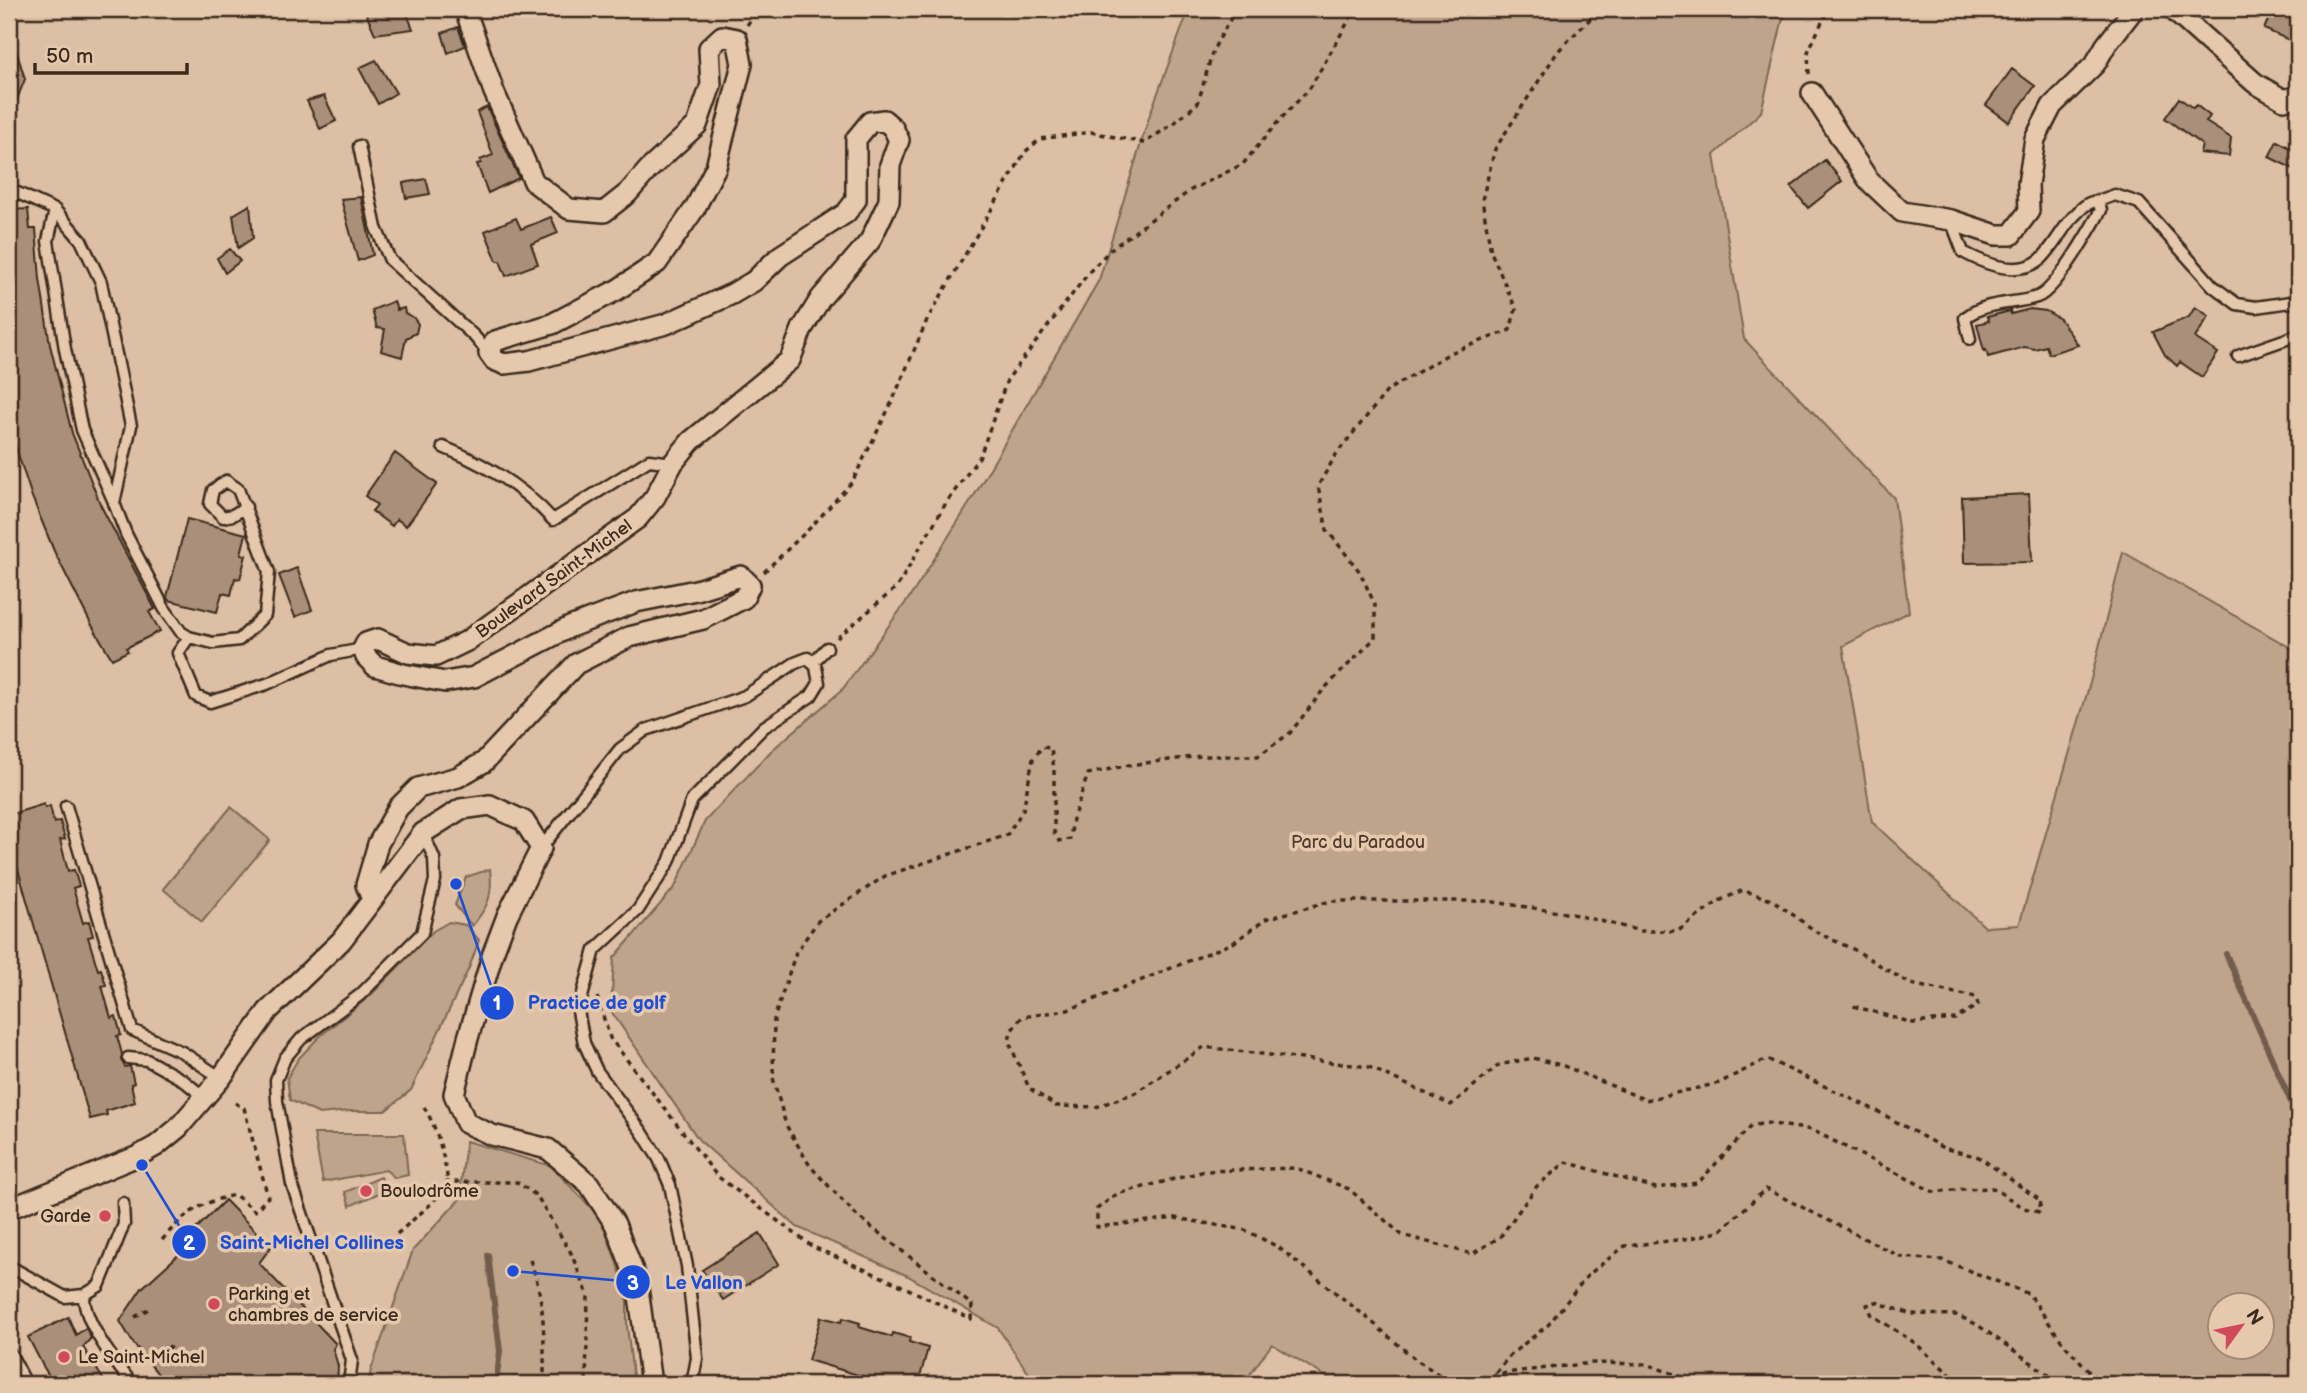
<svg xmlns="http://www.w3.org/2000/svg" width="2307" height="1393" viewBox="0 0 2307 1393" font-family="'Balsamiq Sans',sans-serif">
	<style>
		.green { fill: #bea48b; stroke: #7c6754; stroke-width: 2; fill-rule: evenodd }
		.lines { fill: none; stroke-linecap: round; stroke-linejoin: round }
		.stream { stroke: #725c4c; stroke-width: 6 }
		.building { fill: #aa907a; stroke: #3b2a1e; stroke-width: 2 }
		.service-casing { stroke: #3b2a1e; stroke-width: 15 }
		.pedestrian-casing { stroke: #3b2a1e; stroke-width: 19 }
		.minor-casing { stroke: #3b2a1e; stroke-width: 24 }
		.path { stroke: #3b2a1e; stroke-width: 3.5; stroke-dasharray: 5 5; stroke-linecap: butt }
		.service { stroke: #e6c9ad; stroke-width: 10 }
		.pedestrian { stroke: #e6c9ad; stroke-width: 14 }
		.minor { stroke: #e6c9ad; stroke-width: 19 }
		.poi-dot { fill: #d1495b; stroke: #e6c9ad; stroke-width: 2.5 }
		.labels { text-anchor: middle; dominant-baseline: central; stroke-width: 7; stroke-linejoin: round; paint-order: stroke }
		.street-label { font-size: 18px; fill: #3b2a1e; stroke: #e6c9ad }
		.park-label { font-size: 18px; fill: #4f3c2e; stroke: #e6c9ad }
		.poi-label { font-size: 18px; fill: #3b2a1e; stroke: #e6c9ad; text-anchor: start }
		.leader { fill: none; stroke: #1d4ed8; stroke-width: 2.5 }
		.callout-dot { fill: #1d4ed8; stroke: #e6c9ad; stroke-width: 2.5 }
		.mark-label { font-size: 21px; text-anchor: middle; font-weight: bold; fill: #fff }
		.callout-label { font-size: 19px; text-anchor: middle; font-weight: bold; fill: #1d4ed8; stroke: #e6c9ad; stroke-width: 7; stroke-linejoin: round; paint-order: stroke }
	</style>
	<rect width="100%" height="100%" fill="#dcbfa4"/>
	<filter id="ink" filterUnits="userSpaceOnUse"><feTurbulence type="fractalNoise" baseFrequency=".0143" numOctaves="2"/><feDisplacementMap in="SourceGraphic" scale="14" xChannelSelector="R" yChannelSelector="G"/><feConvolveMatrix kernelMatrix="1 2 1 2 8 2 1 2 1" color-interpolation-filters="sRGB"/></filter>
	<g filter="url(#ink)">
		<path class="green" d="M1189,9h599l-5,9 -22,94 -47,43 30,184 150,159 15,114 -66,34 29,176 113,105 34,-2 71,-242 33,-131 175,100v732h-960l-66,-40 -29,40h-207l-38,-56 -90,-52 -111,-49 -98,-87 -88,-129 3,-53 61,-71 30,-66 66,-70 71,-61 72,-99 60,-95 125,-216 51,-166zM2220,1306h42v42h-42z
			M231,807l39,33 -68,82 -39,-33z
			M490,869c3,26 -1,37 -18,57l-17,-21 11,-28z
			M449,922l17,3 13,15 -10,28 -58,122 -26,21h-35l-31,3 -29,-14 -3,-22 11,-19 22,-23 51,-41 62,-64z
			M314,1134h90l4,41 -13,3 -9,-8 -63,12z
			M466,1141l85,25 50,52 26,74v34l7,58h-266l3,-14 42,-120 46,-50z
			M381,1177l5,13 -36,16 -5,-14z"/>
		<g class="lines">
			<path class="stream" d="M2226,954l72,164
				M488,1255l12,96 -4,33"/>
		</g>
		<path class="building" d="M364,9h41l8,20 -38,5z
			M2273,9h25v35l-34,-15z
			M458,27l7,19 -17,7 -6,-20z
			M13,40l12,39 -15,38 -1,-76z
			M376,60l20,33 -18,11 -19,-36z
			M2012,69l23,17 -26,36 -23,-17z
			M324,96l12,25 -16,8 -13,-28z
			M2179,98l14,10 3,-3 14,11 -4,6 25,16 -2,18 -29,-3 2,-8 -37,-27z
			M487,107l32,71 -31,15 -11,-29 4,-1 -1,-3 13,-5 -16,-43z
			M2277,141l21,11v19l-29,-14z
			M1825,160l17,21 -34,27 -17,-21z
			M426,179l4,15 -24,4 -3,-15z
			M361,197l12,58 -15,6 -17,-62z
			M250,205l3,33 -15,10 -5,-33z
			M28,209l2,20h6l4,50 10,66 22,88 29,73 54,103 -6,3 11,19 -34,17 2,3 -16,8 -22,-37 -36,-71 -22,-54 -23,-70v-217z
			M551,217l7,16 -27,11 7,20 -32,12 -6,-15h-3l-12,-30 31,-13 5,11z
			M230,249l10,12 -15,12 -8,-15z
			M394,301l3,9 7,-2 1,5 9,5 4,6 -2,9 -10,5 -4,19 -21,-6 4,-22 -8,-1 -5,-18z
			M2195,307l14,9 -14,22 23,15 -16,24 -22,-15 -3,4 -12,-11 -12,-23 36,-15z
			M2030,309l16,2 14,8 18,26 -29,9 -3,-8 -11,3 -10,-2 -37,10 -2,-7 -2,1 -7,-27 12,-3 -2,-4 23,-6 1,3z
			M395,453l42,31 -31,42 -9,-7 -5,7 -20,-15 5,-6 -12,-9z
			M2029,494l3,68 -68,1 -2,-66z
			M187,519l59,15 -5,20 5,1 -6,24 -5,-1 -4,17 -9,-2 -5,19 -49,-12 -1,-3z
			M297,568l15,42 -17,7 -16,-42z
			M44,804l1,4 5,-2 4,17 6,-2 5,18 -5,1 8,31 6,-1 5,16 -6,2 10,35 6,-2 4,15 -5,1 10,33 3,-1 5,16 -4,1 9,32 5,-2 5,19 -4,1 5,18 -1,6 4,7 5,-1 4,17 -3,1 4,18 -29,9 1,4 -17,4 -81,-281v-23z
			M225,1200l46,47 -12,16 77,81 -3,5 5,17 -1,18h-171l-33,-41 -13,-22 22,-33 55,-50 -4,-6z
			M760,1233l19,31 -56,36 -21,-30z
			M68,1317l8,18 10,-7 5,10 -8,9 23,37h-52l-11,-18 -15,-29z
			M821,1317l20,5 2,-4 17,5 -1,4 33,10 1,-4 17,5 -1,4 19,6 -10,36h-30l-80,-24z"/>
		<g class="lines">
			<defs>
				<path id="service" d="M359,146l17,82 14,32 84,76 15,17
					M9,189l46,21 26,30 20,42 30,144 -17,77 12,31 38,74 17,24 8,5 24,6 26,-3 26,-25 4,-43 -31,-83 -12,-8 -13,9 -3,14 13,13 10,-2 13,-8
					M2098,201l17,-6 24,8 74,83 24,18 19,3 42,-6
					M55,210l-7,31 17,108 17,81 32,72
					M1951,220l12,32c22,12 55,26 78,7 13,-12 21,-31 34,-44 8,-8 12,-13 23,-14l3,9c-10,18 -46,82 -64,87 -24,8 -52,4 -72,21l5,21
					M2238,356l60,-21
					M443,447c43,17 79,39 110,73l96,-60 24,3
					M189,637l-11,16 18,43 14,6 57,-18 64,-29 32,-6
					M812,663l15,-15
					M66,806l66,224 50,22 39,26
					M541,848l79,-99 26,-19 99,-34 50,-33 13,-5 8,9 3,16 -8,13 -47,31 -72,73 -23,62 -31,48 -43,40 -17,61 6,32 13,28 45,61 17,27 11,26 17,81 10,92 -5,26
					M128,1058l19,2 36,20 22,18
					M123,1203l1,21 -25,62 -15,9c-1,27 32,68 48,89
					M9,1266l56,31 19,-2
					M349,1384l3,-24 -60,-176 -15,-83 -1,-21 9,-22 16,-19 59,-44 62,-62 13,-53 -1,-22 -11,-25"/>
				<path id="pedestrian" d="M9,1355l15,29"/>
				<path id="minor" d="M2172,9l83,74 29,17 14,-4
					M1812,93l57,88 33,31 49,8 45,15h15l18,-24 -1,-27 7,-45 17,-33 43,-42 11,-19 28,-36
					M372,899l-6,-14 12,-41 20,-36 20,-20 40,-11 26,-15 92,-98 53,-27 74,-18 41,-21 6,-13 -9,-9 -45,14 -60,12 -66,25 -96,50 -29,5 -42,-8 -28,-8 -9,-9 -3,-8 3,-6 12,-4 30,14 28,3 31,-15 171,-123 17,-21 18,-34 18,-22 99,-81 12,-31 19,-31 49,-57 19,-40 1,-36 9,-25 -6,-12 -9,-8 -14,2 -14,17v61l-10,13 -66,43 -26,25 -22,13 -66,30 -137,37 -25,3 -10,-4 -5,-7 6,-12 57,-17 65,-34 40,-27 38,-55 21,-41 26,-103 -5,-25 -15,-3 -13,12 2,37 -14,40 -49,45 -20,23 -24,19 -35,-3 -35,-27 -40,-90 -29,-83
					M9,1209l129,-53 18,-10 22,-18 43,-50 47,-67 73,-70 82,-108 38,-24 29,-4 34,16 17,27 -34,68 -14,37 -25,85 -14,56 12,29 26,12 56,14 41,35 26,40 22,57 14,103"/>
			</defs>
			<use href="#service" class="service-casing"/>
			<use href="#pedestrian" class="pedestrian-casing"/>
			<use href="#minor" class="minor-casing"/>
			<path class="path" d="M747,25l11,-16h3
				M1809,74l-1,-22 20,-43
				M764,572l47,-45 41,-45 40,-80 35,-82 98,-168 15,-13 51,-7 53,11 29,-19 25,-21 15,-53 19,-34 8,-7
				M837,638l60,-51 49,-84 34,-47 27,-76 83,-109 20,-21 81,-60 52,-26 33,-40 34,-36 42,-73 6,-6
				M597,997l13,41 107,138 96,71 85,37 73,35 1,-14 -115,-89 -47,-50 -24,-41 -13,-47 1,-59 22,-67 22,-31 67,-45 122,-41 16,-25 10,-51 9,-12 9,1 3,22v62l5,9 11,-2 3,-20 15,-45 41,-9 72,-9h57l32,-23 34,-44 51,-51v-33l-15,-33 -33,-42 -9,-44 19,-33 51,-63 62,-37 60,-23 6,-21 -25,-57 -9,-52 13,-51 63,-98 42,-42
				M424,1107c14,23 20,49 24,75
				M397,1234l36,-32 14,-20h70l20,14 34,57 17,42 -2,89
				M162,1240c23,-27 39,-38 73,-45l20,16 13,-14 -24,-89 -11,-6
				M530,1260c16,42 14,79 14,124
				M135,1317l15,-9
				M159,1355l14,-11
				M1496,1373l14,-18 38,-30 40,-50 37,-29 61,-7 33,-7 47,-43 135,68 41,3 87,34 34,49 32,34 14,7
				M1702,1384l-56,-20 -54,-1 -79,9 -61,11 -37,-24 -50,-43 -87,-69 -33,-17 -70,-12 -78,9v-18l20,-15 88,-23 91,-3 53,21 53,46 70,19 28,-17 37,-51 29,-24 89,26 43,-5 53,-57 15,-3 46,7 122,62 28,-3 31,-1 31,20 15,4 2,-11 -62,-44 -36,-9 -66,-37 -110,-52 -48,24 -73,17 -82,-34 -31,-8 -34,7 -48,40 -82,-38 -165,-20 -69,46 -39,14 -40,-1 -27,-18 -20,-46 2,-11 11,-14 46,-7 165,-67 33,-24 65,-18h156l85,13 69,17h37l41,-30 24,-11 31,11 44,32 39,18 53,33 66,13 2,8 -23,14 -42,4 -60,-17
				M1958,1384l-4,-6 -39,-35 -43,-28 -5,-10 9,-3 35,12 45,1 20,9 86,60"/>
			<use href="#service" class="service"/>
			<use href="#pedestrian" class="pedestrian"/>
			<use href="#minor" class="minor"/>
		</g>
	</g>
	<g class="poi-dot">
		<circle cx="366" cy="1191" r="7"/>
		<circle cx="105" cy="1216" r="7"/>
		<circle cx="214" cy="1304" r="7"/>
		<circle cx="64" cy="1357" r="7"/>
	</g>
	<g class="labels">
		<g class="street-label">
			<text transform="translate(554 579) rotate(-36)">Boulevard Saint-Michel</text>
		</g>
		<g class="park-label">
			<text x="1358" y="842">Parc du Paradou</text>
		</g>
		<g class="poi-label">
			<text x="380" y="1191">Boulodrôme</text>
			<text x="91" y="1216" text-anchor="end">Garde</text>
			<text x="228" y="1294">Parking et<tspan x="228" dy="21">chambres de service</tspan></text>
			<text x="78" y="1357">Le Saint-Michel</text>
		</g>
	</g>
	<path class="leader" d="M456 884L497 1003M142 1165L189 1242M513 1271L633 1282"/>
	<g class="callout-dot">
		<circle cx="456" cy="884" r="7"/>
		<circle cx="142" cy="1165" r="7"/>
		<circle cx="513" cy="1271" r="7"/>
		<circle cx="497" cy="1003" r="18"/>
		<circle cx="189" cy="1242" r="18"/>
		<circle cx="633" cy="1282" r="18"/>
	</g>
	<g class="mark-label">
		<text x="497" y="1010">1</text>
		<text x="189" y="1250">2</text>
		<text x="633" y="1290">3</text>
	</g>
	<g class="callout-label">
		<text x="597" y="1009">Practice de golf</text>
		<text x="312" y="1249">Saint-Michel Collines</text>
		<text x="704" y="1289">Le Vallon</text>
	</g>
	<rect width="2307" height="1393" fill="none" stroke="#e6c9ad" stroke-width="35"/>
	<rect x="18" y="18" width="2272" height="1358" fill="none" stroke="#3b2a1e" stroke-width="2.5" filter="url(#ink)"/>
	<g transform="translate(2241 1326) rotate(57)"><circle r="33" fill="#e6c9ad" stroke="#a28974" stroke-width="2"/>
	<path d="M0-5L12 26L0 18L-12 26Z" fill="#d1495b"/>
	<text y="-10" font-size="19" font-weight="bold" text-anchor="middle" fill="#3b2a1e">N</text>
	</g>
	<path d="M35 63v10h152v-10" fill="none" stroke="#3b2a1e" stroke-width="3.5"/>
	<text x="46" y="63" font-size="21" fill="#3b2a1e" stroke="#e6c9ad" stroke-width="5" paint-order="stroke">50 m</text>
</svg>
